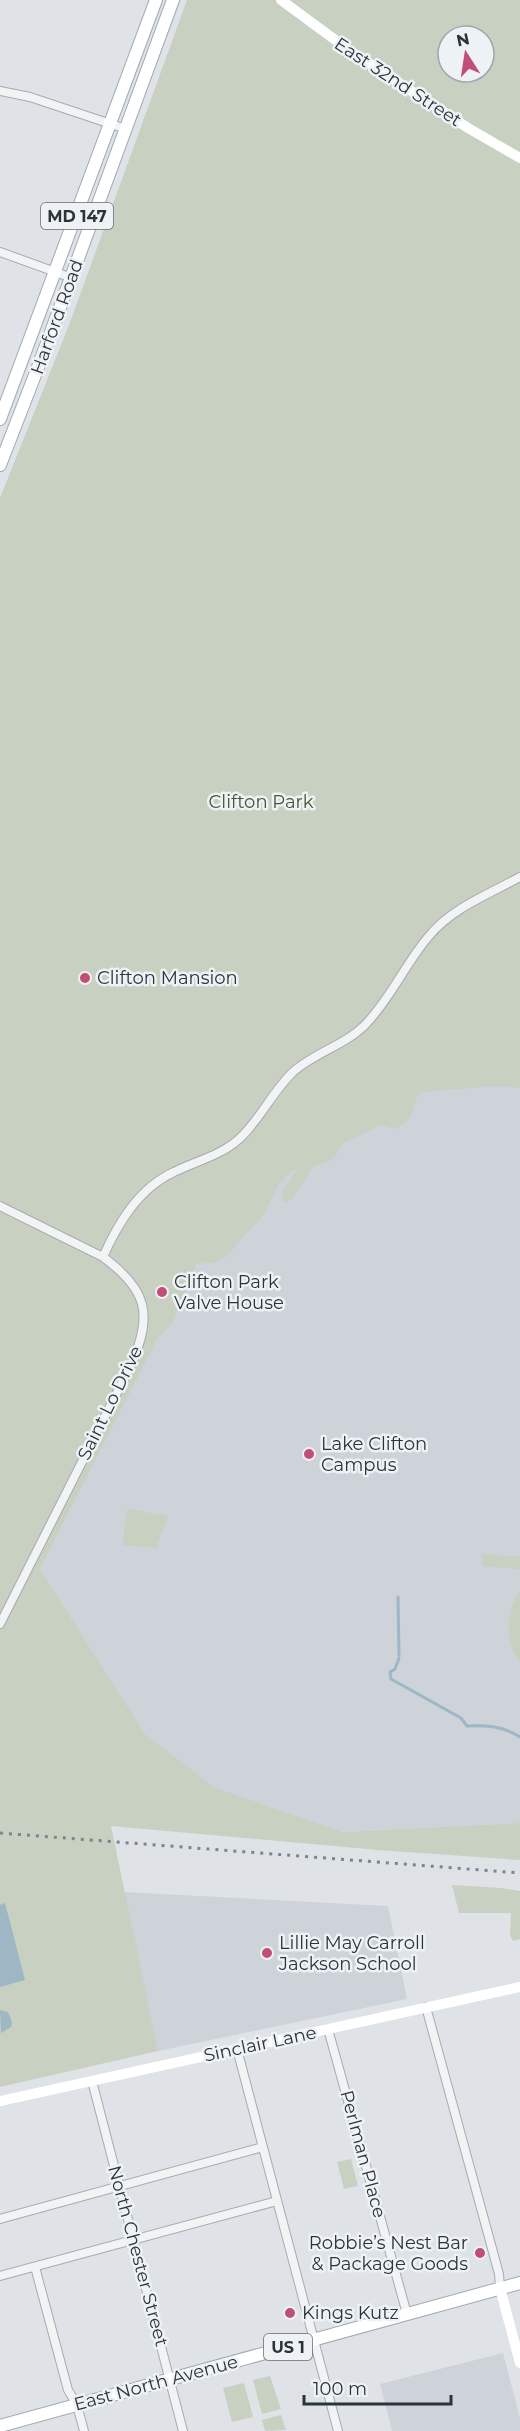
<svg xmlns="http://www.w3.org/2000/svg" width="520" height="2431" viewBox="0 0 520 2431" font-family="Montserrat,sans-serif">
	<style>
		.built { fill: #cdd3d8 }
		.green { fill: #c7d0c1; fill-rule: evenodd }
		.water { fill: #9db7c4 }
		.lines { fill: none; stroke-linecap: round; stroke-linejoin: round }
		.stream { stroke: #9db7c4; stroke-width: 3 }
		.street-casing { stroke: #a5abb0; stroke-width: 10 }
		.primary-casing { stroke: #9faab1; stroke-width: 14 }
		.street { stroke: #f1f3f5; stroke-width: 8 }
		.secondary { stroke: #fff; stroke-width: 10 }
		.primary { stroke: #fff; stroke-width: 12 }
		.rail { stroke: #7a868f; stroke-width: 3; stroke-dasharray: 3 6; stroke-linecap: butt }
		.poi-dot { fill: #c14f75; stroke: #eef2f5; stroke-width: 2 }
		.labels { text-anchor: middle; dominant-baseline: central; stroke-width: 5; stroke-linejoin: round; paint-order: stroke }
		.shield { fill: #eef2f5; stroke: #646d74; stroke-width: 1.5 }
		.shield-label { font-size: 16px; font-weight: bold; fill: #29343c }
		.street-label { font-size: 18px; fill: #29343c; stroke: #eef2f5 }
		.park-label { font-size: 18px; fill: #435738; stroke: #eef2f5 }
		.poi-label { font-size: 18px; fill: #29343c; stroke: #eef2f5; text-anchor: start }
	</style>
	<rect width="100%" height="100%" fill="#dfe3e7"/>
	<path class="built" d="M520,1038v785l-177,9 -128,-43 -69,-54 -106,-166 117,-231 17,-17 39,-98 36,-61z
		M124,1892l264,14 19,93 -249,52z
		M503,2353l17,65v13h-128l-12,-47z"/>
	<path class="green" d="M187,0h333v1088l-24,-2 -75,6c-13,14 0,23 -26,37l-14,-4 -39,19 -6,11 -7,6 -16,6 -20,31 -8,5 -3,-5 2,-9 14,-21c-20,7 -25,32 -36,48 -5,8 -13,14 -19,21 -15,18 -19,28 -46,26l-23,58 -17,18 -117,230 106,166 69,53 128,44 177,-9v37l-142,-10 -267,-24 47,225 -158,36v-1589l69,-173zM448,36h36v36h-36z
		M127,1509l41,7 -12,32 -33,-3z
		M482,1554l38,3v12l-38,-3z
		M520,1590v72c-17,-21 -13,-51 0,-72z
		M452,1885l49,3 19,3v48l-7,2 -3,-6 1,-22h-52z
		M351,2159l7,27 -14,3 -7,-27z
		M270,2376l11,33 -19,5 -9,-34z
		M244,2383l9,34 -21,5 -9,-34z
		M281,2415l5,15 -21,1 -3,-11z"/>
	<path class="water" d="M5,1903l20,77 -25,7v-82z
		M0,2010l8,2 4,10 -1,5 -10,6z"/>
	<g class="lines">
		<path class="stream" d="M398,1597l1,58
			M399,1658l-4,11 -5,3 1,7 70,39 6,8c19,-1 36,0 53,11"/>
		<defs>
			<path id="street" d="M0,91l30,6 96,32
				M0,252l72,26
				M0,1206l103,51c45,33 50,58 28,108l-131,259
				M103,1257c15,-34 36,-69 71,-85 22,-11 46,-16 65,-33 21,-19 33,-47 54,-67 21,-19 52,-27 72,-47 26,-27 40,-61 64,-89 23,-28 60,-42 91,-59
				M426,2007l73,267 1,14
				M328,2029l79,285
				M237,2049l101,382
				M92,2081l91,350
				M0,2219l263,-72
				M35,2267l33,123 9,15 7,26
				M0,2276l277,-75"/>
			<path id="primary" d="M0,419l156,-419
				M0,465l40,-103 133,-362
				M0,2426l520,-143"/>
		</defs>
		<use href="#street" class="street-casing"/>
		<use href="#primary" class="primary-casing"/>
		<use href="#street" class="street"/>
		<path class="secondary" d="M281,0l72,53 115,75 52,30
			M0,2101l520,-114
			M500,2288l20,75"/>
		<use href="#primary" class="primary"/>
		<path class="rail" d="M0,1833l520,40"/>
	</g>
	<g class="poi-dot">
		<circle cx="85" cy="978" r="6"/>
		<circle cx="162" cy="1292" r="6"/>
		<circle cx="309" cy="1454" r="6"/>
		<circle cx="267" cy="1953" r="6"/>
		<circle cx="480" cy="2253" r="6"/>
		<circle cx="290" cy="2313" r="6"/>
	</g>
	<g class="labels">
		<g class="shield">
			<rect x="41" y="203" width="72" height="26" rx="4.5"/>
			<rect x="264" y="2334" width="48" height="26" rx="4.5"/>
		</g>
		<g class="shield-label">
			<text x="77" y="216">MD 147</text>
			<text x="288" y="2347">US 1</text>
		</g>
		<g class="street-label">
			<text transform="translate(398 82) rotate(33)">East 32nd Street</text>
			<text transform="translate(57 317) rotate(-70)">Harford Road</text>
			<text transform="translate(110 1403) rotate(-64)">Saint Lo Drive</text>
			<text transform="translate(260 2044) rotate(-12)">Sinclair Lane</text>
			<text transform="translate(363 2154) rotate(75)">Perlman Place</text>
			<text transform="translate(138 2256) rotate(75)">North Chester Street</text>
			<text transform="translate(156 2383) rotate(-15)">East North Avenue</text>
		</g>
		<g class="park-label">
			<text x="261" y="802">Clifton Park</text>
		</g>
		<g class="poi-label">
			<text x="97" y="978">Clifton Mansion</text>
			<text x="174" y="1282">Clifton Park<tspan x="174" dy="21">Valve House</tspan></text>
			<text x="321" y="1444">Lake Clifton<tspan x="321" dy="21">Campus</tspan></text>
			<text x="279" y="1943">Lillie May Carroll<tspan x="279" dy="21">Jackson School</tspan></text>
			<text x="468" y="2243" text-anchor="end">Robbie’s Nest Bar<tspan x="468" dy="21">&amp; Package Goods</tspan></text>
			<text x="302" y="2313">Kings Kutz</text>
		</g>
	</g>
	<g transform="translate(466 54) rotate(348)"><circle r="28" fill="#eef2f5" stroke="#9fa6ab" stroke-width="1.5"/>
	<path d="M0-4.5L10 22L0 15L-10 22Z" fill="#c14f75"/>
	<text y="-9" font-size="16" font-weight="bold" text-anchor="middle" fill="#29343c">N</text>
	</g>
	<path d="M304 2395v9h147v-9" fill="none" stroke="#29343c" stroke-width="3"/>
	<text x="313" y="2395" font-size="18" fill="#29343c" stroke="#eef2f5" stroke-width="4.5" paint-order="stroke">100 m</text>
</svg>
